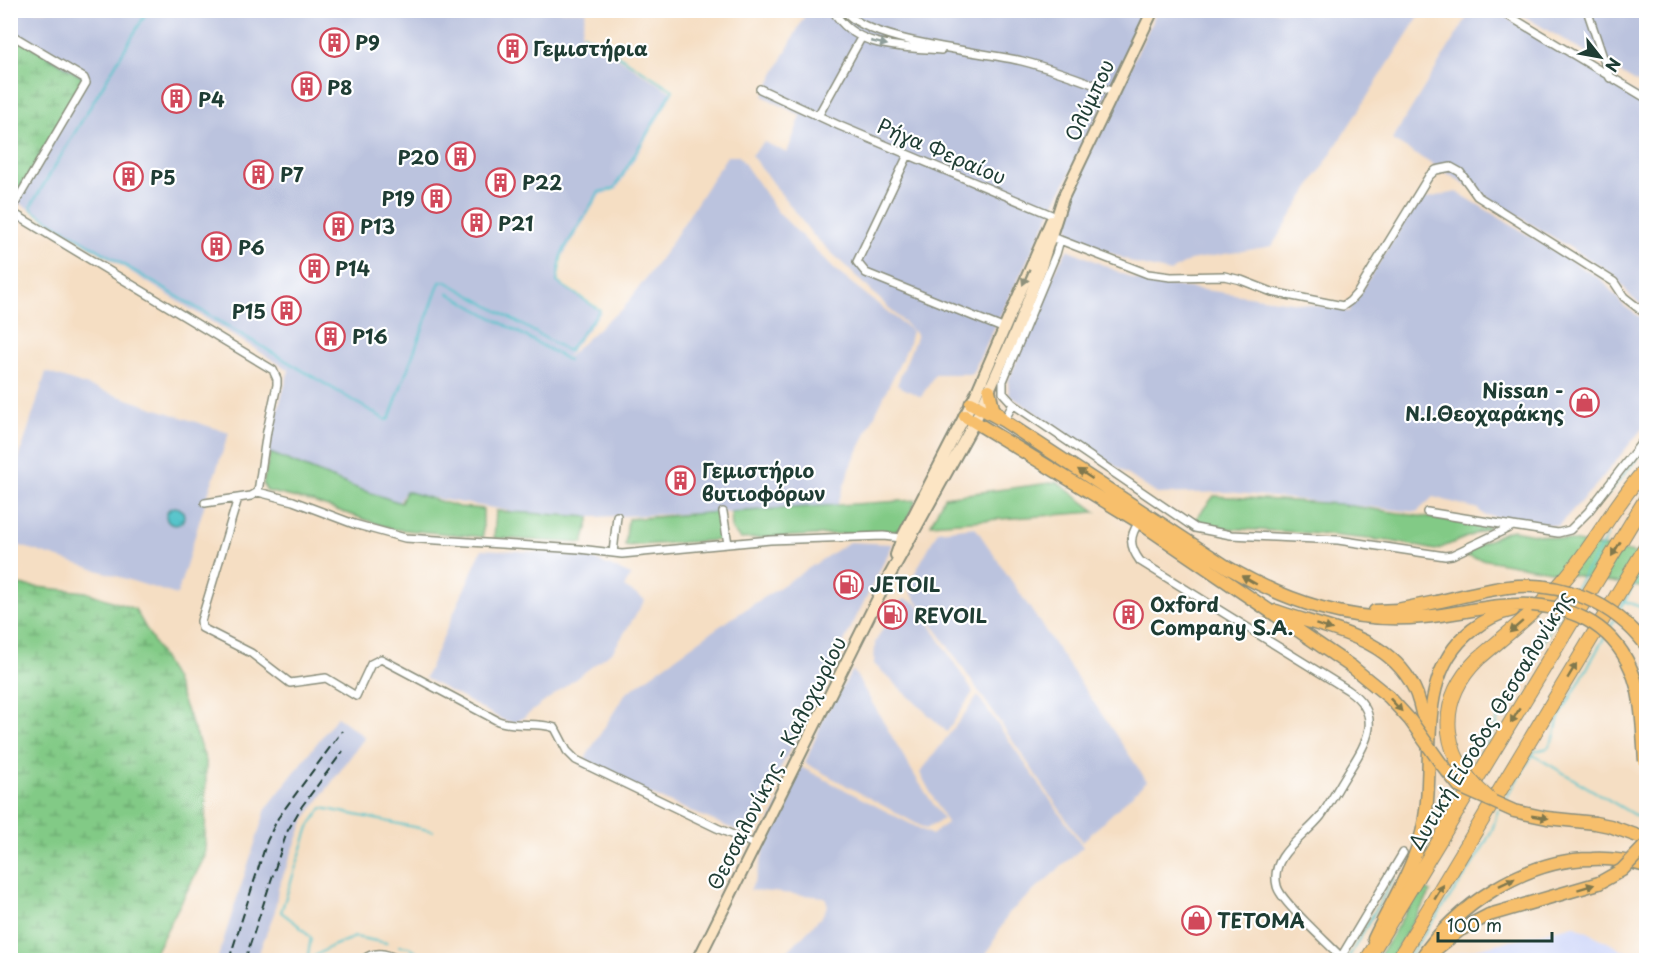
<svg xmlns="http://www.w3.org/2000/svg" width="1657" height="971" viewBox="0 0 1657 971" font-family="'Playpen Sans',sans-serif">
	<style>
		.built { fill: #d1d9f9 }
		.industrial { fill: #bbc3de }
		.grass { fill: #82ca86; stroke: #50845d; stroke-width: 1.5 }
		.wetland { fill: url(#wetland-marsh); stroke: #50845d; stroke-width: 1.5 }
		.water { fill: url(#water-ripples); stroke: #3a8080; stroke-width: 1.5 }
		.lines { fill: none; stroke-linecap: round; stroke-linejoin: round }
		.stream { stroke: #56c4cb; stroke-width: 2 }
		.minor-casing { stroke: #8a8e7c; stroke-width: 10 }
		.tertiary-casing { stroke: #8a8e7c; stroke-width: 12 }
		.secondary-casing { stroke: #8a8e7c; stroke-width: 14 }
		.trunk-casing { stroke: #8a8e7c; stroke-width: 15 }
		.motorway-casing { stroke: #8a8e7c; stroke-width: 16 }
		.minor { stroke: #fff; stroke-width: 7 }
		.tertiary { stroke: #fff; stroke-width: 9 }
		.secondary { stroke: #fce5c4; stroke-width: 10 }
		.trunk { stroke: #f7bf6c; stroke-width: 12 }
		.motorway { stroke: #f7bf6c; stroke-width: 14 }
		.rail { stroke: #1f3d34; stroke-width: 2; stroke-dasharray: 9 4.5; stroke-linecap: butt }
		.trunk-bridge-casing { stroke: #8a8e7c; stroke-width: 15; stroke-linecap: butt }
		.motorway-bridge-casing { stroke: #8a8e7c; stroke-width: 16; stroke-linecap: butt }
		.trunk-bridge { stroke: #f7bf6c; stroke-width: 12 }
		.motorway-bridge { stroke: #f7bf6c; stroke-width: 14 }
		.oneway { fill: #8f9e9a }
		.oneway2 { fill: #8e917c }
		.oneway3 { fill: #80784d }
		.labels { text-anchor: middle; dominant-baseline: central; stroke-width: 4.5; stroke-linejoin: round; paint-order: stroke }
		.poi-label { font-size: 20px; font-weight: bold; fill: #1f3d34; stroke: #fff; text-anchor: start }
		.street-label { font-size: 20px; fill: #1f3d34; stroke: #fff }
	</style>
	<defs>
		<pattern id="wetland-marsh" width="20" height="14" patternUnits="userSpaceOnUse" patternTransform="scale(1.5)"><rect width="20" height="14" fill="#82ca86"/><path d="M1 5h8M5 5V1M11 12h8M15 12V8" fill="none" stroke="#6aa56e"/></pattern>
		<pattern id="water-ripples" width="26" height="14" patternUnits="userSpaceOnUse" patternTransform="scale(1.5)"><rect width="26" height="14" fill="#56c4cb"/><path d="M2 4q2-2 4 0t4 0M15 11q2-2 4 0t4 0" fill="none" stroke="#47a0a6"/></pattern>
	</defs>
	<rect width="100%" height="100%" fill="#fff"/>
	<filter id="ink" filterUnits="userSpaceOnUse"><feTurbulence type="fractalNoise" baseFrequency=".0167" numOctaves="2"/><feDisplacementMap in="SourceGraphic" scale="12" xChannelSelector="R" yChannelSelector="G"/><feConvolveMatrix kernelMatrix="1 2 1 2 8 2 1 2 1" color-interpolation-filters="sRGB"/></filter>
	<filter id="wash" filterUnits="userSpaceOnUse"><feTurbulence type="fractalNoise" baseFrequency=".008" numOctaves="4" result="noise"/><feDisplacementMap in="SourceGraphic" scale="24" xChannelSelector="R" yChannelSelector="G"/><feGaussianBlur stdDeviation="1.35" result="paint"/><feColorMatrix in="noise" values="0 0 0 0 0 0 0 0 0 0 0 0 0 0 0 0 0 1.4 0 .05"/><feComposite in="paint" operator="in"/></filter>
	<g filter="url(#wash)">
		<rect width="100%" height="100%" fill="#f5dec3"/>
		<path class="built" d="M1574,925l68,35h-201l2,-3z"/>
		<path class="industrial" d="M10,11h576l-5,23 92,59 -56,96 -17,6 -39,64 -3,24 43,29 -36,47 45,-41 13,-9 43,-58 61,-95h12l38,55 58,59 77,61 -4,15 -56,117 -15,43 -33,3 -236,9 -33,-3 -131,-22 -8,15 -130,-56 23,-82 -273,-169 67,-123 -72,-44z
			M807,11h342l-177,363h-37l-14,23 -24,-12 20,-50 -105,-101 -61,-79 13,-13 23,11 14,-37 -38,-20z
			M1157,11h265l-150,235 -82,14 -20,12 -33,-8 -68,-28 -2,-35z
			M1471,11h24l151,89v208l-14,-10 -17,-22 -13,-9 -210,-127z
			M1515,11h131v77z
			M1457,192l145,88 22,26 22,15v103l-49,60 -39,42 -74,-11 -6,-6 -45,-12 -16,15 -190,-20 -70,2 -148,-99 -1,-14 50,-117 10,-15 66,30 27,5 180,25 7,3 70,-112z
			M46,372l183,61 -24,70 -28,92 -166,-52v-59z
			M975,527l172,254 -65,61 -175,-255 31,-56z
			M849,542l44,2 -146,291 -166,-70 44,-71 92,-66z
			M482,549l102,6 47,20 -7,12 21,13 -32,51 -97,72 -11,-2 -80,-43z
			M905,599l11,4 57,89 -26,40 -73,-68 1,-21 3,-6 20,-34z
			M853,670l65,111 25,38 -17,10 -121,-66 20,-48z
			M978,696l105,151 -74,66 -26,47h-204l43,-44 6,-11 -3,-8 -75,-7 6,-12 8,-29 1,-17 32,-67 135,70 15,-12 -27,-50z
			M337,717l28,20 -60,82 -27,70 -3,22 -17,44 4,5h-45l49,-151z"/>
		<path class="grass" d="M270,453l89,36 42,14 5,-12 53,16 24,2v28l-90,-8 -80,-27 -46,-11 -4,-7z
			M1057,482l39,30 -165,12 13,-27z
			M1214,496l125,8 152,23 -55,23 -46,-9 -94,-9 -75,-4 -27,-7z
			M916,500l-11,27 -10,4 -155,8 -8,-9 -1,-18z
			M496,511l94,6 -7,26 -89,-5z
			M719,512l1,28 -95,6 3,-27z
			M1513,530l133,25v33l-188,-33 47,-23z
			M1421,887l10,5 -41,68h-13z"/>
		<path class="wetland" d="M11,33l74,46 -74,125z
			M10,583l7,2 69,7 49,17 39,69 32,83 -1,95 -54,104h-140z"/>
		<path class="water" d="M166 516a9 9 0 1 1 18 0a9 9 0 1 1-18 0Z"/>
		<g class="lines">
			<path class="stream" d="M148,10l-117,196 2,5 353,209 3,-1 51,-137 5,-1 123,70 32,-41 -43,-28 5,-29 37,-61 15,-3 59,-99 -89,-56
				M448,293l120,67
				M1604,499l42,-52
				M1575,589l32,-52 -1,-5
				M1625,600l21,-36
				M1564,607l7,-11
				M1618,612l6,-11 22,8
				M1608,630l6,-10
				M1533,755l113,67
				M1470,770l23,-37 7,-21 60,-98
				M1503,803l32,-52 13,-3 7,-13 3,-15 46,-82
				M1436,822l21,-32
				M399,946l10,1 18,13
				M307,960l4,-22 -13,-13 -17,-13 28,-85 13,-19 111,23
				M308,960l22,-13 25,-10 32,6
				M1347,960l47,-82
				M1407,960c27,-44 61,-82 84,-128 4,-7 4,-15 7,-22"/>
		</g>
	</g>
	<g filter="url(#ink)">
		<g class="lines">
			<defs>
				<path id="minor" d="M833,10c21,39 70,37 108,40
					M844,10c24,33 136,41 178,51 31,8 61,19 91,31
					M1499,10l147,88
					M1587,10l23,68
					M10,34l74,44 2,5 -73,124v6l260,157 4,9v6l-10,46 -9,61
					M760,89l80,37 214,90
					M818,116l43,-78
					M908,155l-51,107 9,11 139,56
					M1049,237l11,3 -4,14 -53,127v12l10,11 182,124 36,7 107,5 107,16 7,-1 61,-29 45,7 12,-3 18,-18 58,-75
					M1060,240l88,34 23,3 53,-1 17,4 31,12 71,14 7,-5 8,-9 71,-116 7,-6 15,-3 9,5 17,24 137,86 10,15 22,17
					M1004,421l9,-17
					M238,498l-37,123 1,7 49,25 39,30 36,-5 30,18 15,-32 10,-5 117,62c19,7 38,0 57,7l12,23 9,9 141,68 39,17
					M205,503l46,-7 7,-4 35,9 61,23 51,14 174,11 43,5 148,-14 113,-4 19,2
					M723,512l5,32
					M1427,512l86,14
					M1139,522c-10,15 -10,24 1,39l208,129c39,27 16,56 -3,87 -8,13 -15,26 -24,39 -16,21 -52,39 -44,70 3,15 51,57 64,71l-2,3
					M613,553l4,-37
					M1341,957l62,-104"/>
				<path id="tertiary" d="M364,960c11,-8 21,-6 33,0"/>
				<path id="secondary" d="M896,555l6,-17 73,-142 76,-175
					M698,960l188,-378 89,-161 40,-88 25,-63 23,-72 90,-188"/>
				<path id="trunk" d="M989,390l4,18 8,10
					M971,403l33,18 223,146c61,35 124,57 196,50 36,-3 72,-14 109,-12
					M965,416l174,106 213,145
					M1276,611c49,18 112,24 138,77 7,14 9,30 12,45
					M1375,611l22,-1 39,-8
					M1595,823l15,3 36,13
					M1374,939c15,-32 36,-65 46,-99 21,-68 -12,-160 52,-210 13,-10 26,-17 41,-20
					M1435,950l25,-20 29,-15
					M1420,960c35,-54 106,-101 172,-101 18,-1 37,2 54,7"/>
				<path id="motorway" d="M1478,659c29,-25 60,-49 85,-78 31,-35 52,-78 83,-112
					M1367,960l279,-461
					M1398,960l248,-413"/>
			</defs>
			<use href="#minor" class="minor-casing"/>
			<use href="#tertiary" class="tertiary-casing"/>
			<use href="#secondary" class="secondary-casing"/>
			<use href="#trunk" class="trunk-casing"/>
			<use href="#motorway" class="motorway-casing"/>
			<use href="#minor" class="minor"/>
			<use href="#tertiary" class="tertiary"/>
			<use href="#secondary" class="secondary"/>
			<use href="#trunk" class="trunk"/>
			<use href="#motorway" class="motorway"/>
			<path class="rail" d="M229,960l38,-119 11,-23 64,-87
				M245,960l42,-128 15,-26 41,-55"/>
			<defs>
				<path id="trunk-bridge" d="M1436,602c24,-5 48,-12 72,-15 53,-7 106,16 138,58
					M1532,605c52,4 91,29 105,82 6,24 6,50 8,74
					M1352,667l37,30 21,23 32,45 18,22 54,24 33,7 48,5
					M1489,915l110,-32 23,-13 24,-25"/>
				<path id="motorway-bridge" d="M1478,659c-46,46 -35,101 11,140"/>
			</defs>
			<use href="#trunk-bridge" class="trunk-bridge-casing"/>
			<use href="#motorway-bridge" class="motorway-bridge-casing"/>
			<use href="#trunk-bridge" class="trunk-bridge"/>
			<use href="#motorway-bridge" class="motorway-bridge"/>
		</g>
		<defs><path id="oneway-solid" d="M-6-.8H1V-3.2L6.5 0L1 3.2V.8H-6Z" transform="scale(1.5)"/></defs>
		<use class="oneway" href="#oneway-solid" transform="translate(879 43) rotate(13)"/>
		<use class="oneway2" href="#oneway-solid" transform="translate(1026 277) rotate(113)"/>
		<g class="oneway3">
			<use href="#oneway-solid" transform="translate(1085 474) rotate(-147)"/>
			<use href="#oneway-solid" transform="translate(1616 549) rotate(121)"/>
			<use href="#oneway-solid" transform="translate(1249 580) rotate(-150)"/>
			<use href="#oneway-solid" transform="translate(1324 627) rotate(17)"/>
			<use href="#oneway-solid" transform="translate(1516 627) rotate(139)"/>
			<use href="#oneway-solid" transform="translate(1572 671) rotate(-59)"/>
			<use href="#oneway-solid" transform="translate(1396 705) rotate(47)"/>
			<use href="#oneway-solid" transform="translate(1515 716) rotate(121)"/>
			<use href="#oneway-solid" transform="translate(1540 817) rotate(9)"/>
			<use href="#oneway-solid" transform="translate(1507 882) rotate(-26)"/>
			<use href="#oneway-solid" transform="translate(1586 887) rotate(-17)"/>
			<use href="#oneway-solid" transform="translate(1439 892) rotate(-59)"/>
		</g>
	</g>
	<defs>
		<symbol id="building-ring" viewBox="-11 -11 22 22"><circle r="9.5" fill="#fff" stroke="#d1495b" stroke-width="1.5"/><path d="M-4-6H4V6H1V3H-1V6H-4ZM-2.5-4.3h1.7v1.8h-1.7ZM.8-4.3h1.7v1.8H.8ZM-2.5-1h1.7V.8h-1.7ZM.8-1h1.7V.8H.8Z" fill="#d1495b"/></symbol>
		<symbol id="shop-ring" viewBox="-11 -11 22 22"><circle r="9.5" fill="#fff" stroke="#d1495b" stroke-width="1.5"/><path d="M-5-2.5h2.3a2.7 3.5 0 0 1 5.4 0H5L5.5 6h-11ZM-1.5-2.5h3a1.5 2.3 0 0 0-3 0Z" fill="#d1495b"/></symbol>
		<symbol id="fuel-ring" viewBox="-11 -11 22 22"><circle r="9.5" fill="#fff" stroke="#d1495b" stroke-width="1.5"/><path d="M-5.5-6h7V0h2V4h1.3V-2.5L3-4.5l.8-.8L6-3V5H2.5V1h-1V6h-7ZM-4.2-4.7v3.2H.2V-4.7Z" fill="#d1495b"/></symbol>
	</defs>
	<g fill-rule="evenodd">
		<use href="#building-ring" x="318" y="26" width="33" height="33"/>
		<use href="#building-ring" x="496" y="32" width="33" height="33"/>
		<use href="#building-ring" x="290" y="70" width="33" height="33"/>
		<use href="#building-ring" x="160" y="82" width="33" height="33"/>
		<use href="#building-ring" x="444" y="140" width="33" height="33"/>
		<use href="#building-ring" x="242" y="158" width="33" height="33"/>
		<use href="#building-ring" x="112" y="160" width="33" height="33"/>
		<use href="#building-ring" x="484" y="166" width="33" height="33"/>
		<use href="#building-ring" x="420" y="182" width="33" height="33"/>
		<use href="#building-ring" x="460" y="206" width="33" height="33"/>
		<use href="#building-ring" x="322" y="210" width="33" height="33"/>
		<use href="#building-ring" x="200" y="230" width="33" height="33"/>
		<use href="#building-ring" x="298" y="252" width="33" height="33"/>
		<use href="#building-ring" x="270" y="294" width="33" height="33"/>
		<use href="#building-ring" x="314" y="320" width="33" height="33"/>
		<use href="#shop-ring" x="1568" y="386" width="33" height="33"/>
		<use href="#building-ring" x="664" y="464" width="33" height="33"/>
		<use href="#fuel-ring" x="832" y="568" width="33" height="33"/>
		<use href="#fuel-ring" x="876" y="598" width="33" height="33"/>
		<use href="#building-ring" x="1112" y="598" width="33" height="33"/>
		<use href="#shop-ring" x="1180" y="904" width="33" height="33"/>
	</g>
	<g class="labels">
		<g class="poi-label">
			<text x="355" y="42">P9</text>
			<text x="533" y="48">Γεμιστήρια</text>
			<text x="327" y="87">P8</text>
			<text x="198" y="99">P4</text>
			<text x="439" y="157" text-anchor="end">P20</text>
			<text x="280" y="174">P7</text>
			<text x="150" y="177">P5</text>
			<text x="522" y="182">P22</text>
			<text x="415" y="198" text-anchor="end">P19</text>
			<text x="498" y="223">P21</text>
			<text x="360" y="226">P13</text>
			<text x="238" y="247">P6</text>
			<text x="335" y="268">P14</text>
			<text x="266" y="311" text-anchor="end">P15</text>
			<text x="352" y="336">P16</text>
			<text x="1564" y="390" text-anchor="end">Nissan -<tspan x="1564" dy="23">Ν.Ι.Θεοχαράκης</tspan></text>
			<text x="702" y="470">Γεμιστήριο<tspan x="702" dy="23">βυτιοφόρων</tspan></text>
			<text x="870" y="584">JETOIL</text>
			<text x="1150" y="604">Oxford<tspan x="1150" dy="23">Company S.A.</tspan></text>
			<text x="914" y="615">REVOIL</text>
			<text x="1217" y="920">TETOMA</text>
		</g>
		<g class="street-label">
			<text transform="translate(1089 100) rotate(-65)">Ολύμπου</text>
			<text transform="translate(942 151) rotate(23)">Ρήγα Φεραίου</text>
			<text transform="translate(1490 720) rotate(-59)">Δυτική Είσοδος Θεσσαλονίκης</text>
			<text transform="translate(776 763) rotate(-63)">Θεσσαλονίκης - Καλοχωρίου</text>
		</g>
	</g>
	<rect width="1657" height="971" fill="none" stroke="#fff" stroke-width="36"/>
	<g transform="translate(1600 57) rotate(121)" stroke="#ffffff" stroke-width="4.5" paint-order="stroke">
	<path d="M0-4.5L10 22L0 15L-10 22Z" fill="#1f3d34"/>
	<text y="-9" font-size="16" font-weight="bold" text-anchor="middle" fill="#1f3d34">N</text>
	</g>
	<path d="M1438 932v9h114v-9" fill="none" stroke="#1f3d34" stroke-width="3"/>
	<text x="1447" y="932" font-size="18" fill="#1f3d34" stroke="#ffffff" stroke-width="4.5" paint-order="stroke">100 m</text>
</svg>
